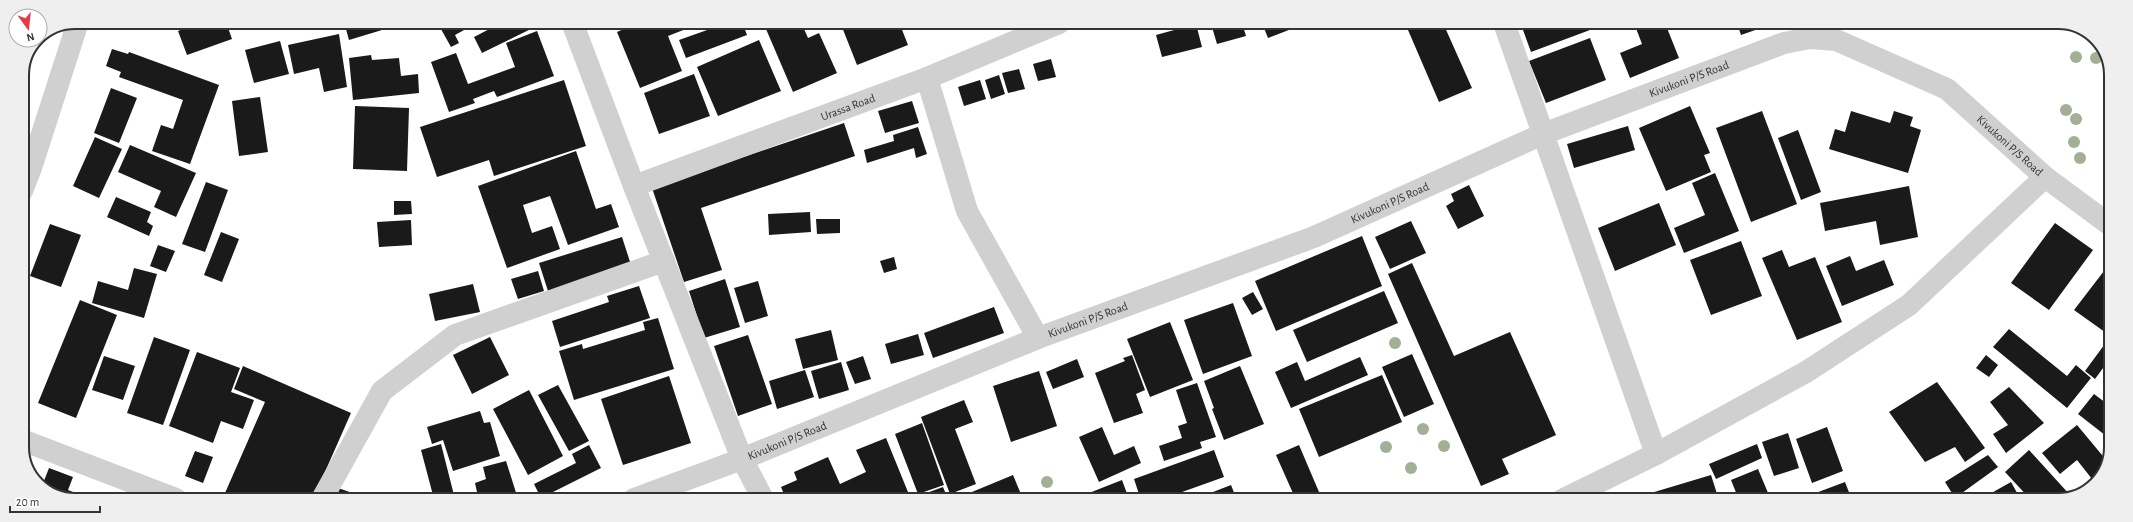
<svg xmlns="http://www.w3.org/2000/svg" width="2133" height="522" viewBox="0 0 2133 522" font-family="'Alegreya Sans',sans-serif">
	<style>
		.building { fill: #1a1a1a }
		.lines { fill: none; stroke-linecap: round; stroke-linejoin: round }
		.minor { stroke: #d0d0d0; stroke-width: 22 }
		.tree { fill: #a2b095 }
		.labels { text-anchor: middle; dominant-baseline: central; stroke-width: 4; stroke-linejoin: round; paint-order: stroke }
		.street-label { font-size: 12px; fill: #333; stroke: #fff }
		.rim { fill: none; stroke: #333; stroke-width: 2 }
	</style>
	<rect width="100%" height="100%" fill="#fff"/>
	<path class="building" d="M171,22h14l-13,4z
		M202,22h24l6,17 -45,16 -9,-24z
		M289,22h18v5l-17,2z
		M344,22h36l2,8 -33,10z
		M437,22h55l-14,8 -3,-6 -20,11 4,8 -8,4z
		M503,22h37l1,2 -59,29 -8,-16z
		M609,22h11l-10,4z
		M640,22h49l2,5 -23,9 14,35 -42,17 -23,-56z
		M723,22h19l5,13 -61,23 -7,-18 45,-16z
		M763,22h38l7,16 11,-5 18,40 -44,19z
		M840,22h59l9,23 -51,20z
		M1216,23h26l4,13 -29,8 -5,-17 5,-2z
		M1262,23h45l-39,15z
		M1405,23h38l29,65 -33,14z
		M1544,23h44l2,7 -59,22 -8,-22z
		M1634,23h31l14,35 -49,20 -10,-25 22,-9z
		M1737,23h22l2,5 -20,7z
		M1196,24l6,23 -40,10 -6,-22z
		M537,31l17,45 -57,21 -3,-6 -21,8 2,4 -26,9 -18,-50 25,-9 12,31 47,-17 -9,-24z
		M339,34l8,53 -23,5 -5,-24 -25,6 -6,-29z
		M1590,38l16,42 -60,23 -17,-42z
		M759,40l22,51 -63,25 -21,-49z
		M280,41l9,33 -35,9 -9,-33z
		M112,49l16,5 1,-2 90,33 -29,79 -38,-13 9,-26 12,4 10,-29 -64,-23 2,-5 -15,-6z
		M371,55l1,5 27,-2 2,18 17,-2 1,19 -66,7 -4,-42z
		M1051,59l5,18 -18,4 -5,-17z
		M1019,69l6,20 -17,4 -6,-20z
		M694,74l16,42 -51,18 -15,-41z
		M999,75l6,19 -14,5 -6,-19z
		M564,80l22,66 -92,30 -5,-16 -52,17 -17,-50z
		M980,80l6,19 -22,7 -6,-19z
		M111,88l26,10 -18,45 -25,-10z
		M260,97l8,55 -29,4 -7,-55z
		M912,101l7,22 -34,10 -7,-22z
		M355,106l54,2 -2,63 -54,-2z
		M1690,106l20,47 -6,2 7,17 -45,19 -27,-63z
		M1762,111l35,93 -46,18 -35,-94z
		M1851,111l39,12 4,-12 19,6 -3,9 11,4 -13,43 -79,-24 6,-20 10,3z
		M844,123l11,33 -154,52 21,62 -38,12 -32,-94z
		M1628,126l7,24 -61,18 -7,-24z
		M918,127l9,27 -11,4 -2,-10 -47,15 -3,-13 30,-9 -1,-6z
		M1798,130l23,62 -20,8 -23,-62z
		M95,137l27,12 -23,49 -26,-12z
		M130,145l66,28 -20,44 -22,-10 7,-16 -43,-19z
		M576,151l20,58 15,-5 8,23 -51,18 -18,-49 -27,9 9,28 20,-7 8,23 -53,19 -29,-82z
		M1715,173l24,58 -55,22 -10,-25 31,-13 -13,-32z
		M206,182l22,8 -23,62 -23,-8z
		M1469,185l15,31 -26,13 -12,-23 8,-5 -3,-7z
		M1909,186l9,51 -38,8 -4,-24 -51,10 -5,-28z
		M116,197l35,15 -4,10 6,4 -4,10 -42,-19z
		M394,201h17l1,13 -18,1z
		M1659,203l17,42 -61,26 -17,-43z
		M810,212l1,20 -42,3 -1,-21z
		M816,219h24v14l-23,1z
		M411,220l1,25 -33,2 -2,-25z
		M1411,221l15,32 -36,16 -15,-32z
		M2055,223l38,27 -44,60 -38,-27z
		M50,224l31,11 -20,52 -31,-11z
		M221,232l18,7 -17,43 -18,-7z
		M1362,236l20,50 -106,45 -21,-50z
		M622,237l11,34 -85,20 -9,-28z
		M1741,241l21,55 -51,19 -21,-55z
		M158,245l17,6 -9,21 -16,-6z
		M1782,250l7,17 26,-10 27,65 -45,18 -35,-82z
		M1850,256l6,15 28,-11 10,25 -52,21 -16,-40z
		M894,257l3,12 -13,4 -4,-12z
		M1412,263l42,93 56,-24 46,103 -54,24 7,15 -28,12 -93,-212z
		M134,268l23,6 -13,44 -52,-15 6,-22 30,9z
		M538,271l6,20 -26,8 -7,-20z
		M2104,271l6,5v57l-1,2 -35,-25z
		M725,279l15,48 -36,11 -15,-47z
		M758,281l10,35 -23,7 -11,-35z
		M473,284l7,28 -45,9 -6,-27z
		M639,286l11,32 -90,29 -8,-26 57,-19 -2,-6z
		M1384,291l14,32 -91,39 -14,-32z
		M1253,292l10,17 -11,6 -10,-17z
		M80,300l37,15 -41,103 -38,-15z
		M1233,303l19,53 -49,18 -19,-54z
		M994,307l10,26 -71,25 -9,-25z
		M658,318l16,51 -100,31 -15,-49 23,-7 1,5 62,-19 -2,-8z
		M1170,322l23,58 -43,17 -23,-58z
		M2009,329l58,47 9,-11 15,13 -24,30 -74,-61z
		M831,330l7,30 -35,9 -8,-30z
		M918,334l6,21 -33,9 -6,-20z
		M748,335l24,69 -34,12 -24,-70z
		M154,337l36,13 -27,75 -36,-12z
		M490,337l19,38 -37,19 -19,-39z
		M2110,337v30l-4,-3 -11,15 -10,-8z
		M197,352l43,16 -9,24 23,8 -11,29 -22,-8 -8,22 -44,-17z
		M1412,354l22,50 -30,13 -22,-50z
		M1132,355l13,35 -9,4 7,19 -29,10 -19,-50 30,-12 -2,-3z
		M1986,355l12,10 -9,12 -13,-9z
		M104,356l31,10 -12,34 -31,-10z
		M863,356l8,23 -16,5 -9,-22z
		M1360,357l8,18 -77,33 -16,-36 22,-10 8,19z
		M1077,359l7,18 -31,12 -7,-17z
		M841,362l8,28 -30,9 -8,-28z
		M243,366l108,47 -38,86h-73l-15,-6 40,-91 -31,-13z
		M1240,366l24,58 -40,16 -12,-31 2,-1 -10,-27z
		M805,370l9,27 -37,12 -8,-28z
		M1039,371l18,55 -46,16 -18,-56z
		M2110,373v15l-7,-6z
		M1382,375l20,47 -83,35 -20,-48z
		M669,376l22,67 -68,22 -22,-66z
		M1937,382l48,66 -20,14 -10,-15 -30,15 -36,-50z
		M1197,383l19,54 -16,5 2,6 -38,13 -5,-15 23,-8 -4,-12 9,-3 -11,-33z
		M558,385l31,56 -20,10 -31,-56z
		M2009,387l35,36 -38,30 -13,-19 15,-9 -18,-23z
		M529,390l34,66 -35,19 -35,-66z
		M2094,394l16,12v12l-3,4 3,2v15l-32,-25z
		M964,400l9,22 -18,7 21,55 -26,10 -29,-77z
		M480,411l4,12 6,-1 10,34 -47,15 -10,-31 -11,4 -5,-17z
		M922,423l22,62 -26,9 -23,-60z
		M2077,425l30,36 -5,10 -10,8 -15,-19 -17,14 -18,-21z
		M1102,427l12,28 20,-9 7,17 -42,19 -20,-45z
		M1827,427l16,44 -31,12 -16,-44z
		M1788,433l11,35 -25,8 -12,-34z
		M886,438l24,59 -6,2h-118l-5,-12 16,-7 -3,-8 34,-15 12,27 26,-12 -10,-22z
		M441,444l14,55h-21l-13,-49z
		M1757,444l5,14 -46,21 -7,-15z
		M589,445l12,23 -60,30 -7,-14 42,-21 -4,-9z
		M1299,445l20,47 -18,8h-5l-20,-45z
		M1214,450l10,27 -53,19 1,4h-31l-7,-21z
		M2029,450l41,45 -12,5h-27l-26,-28z
		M195,451l18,6 -10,26 -18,-7z
		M1988,455l10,12 -43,31 -10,-16z
		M506,461l12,38h-55l-1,-3 15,-4 -2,-9 11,-4 -3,-12z
		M49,468l24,9 -5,13 17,7 -1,2h-19l-23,-13z
		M1758,469l13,31h-32l-8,-20z
		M31,472l9,5 -3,6 -2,-1z
		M1013,475l10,24h-68z
		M1711,475l8,25h-76l-2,-4z
		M1122,480l7,19h-37l-3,-6z
		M1845,482l7,18h-55z
		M2011,482l10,18h-42z
		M1231,485l6,15h-42v-1z
		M335,487l35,12h-39z
		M943,487l5,12h-38z"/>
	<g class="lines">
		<g class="minor">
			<path d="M572,22l62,164 108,273 21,40"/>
			<path d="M1504,23l152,431"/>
			<path d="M927,78l40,133 71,127"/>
			<path id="s1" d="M634,186l293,-108 132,-55"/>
			<path d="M22,191l9,-23 47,-146"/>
			<path d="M22,440l154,59"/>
			<path d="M322,499l60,-108 73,-56 209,-74"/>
			<path id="s2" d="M634,499l108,-40 296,-121 276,-101 229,-103 241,-91 26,-5 26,2 111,49 98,88 65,48"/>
			<path d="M1562,500l94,-46 150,-82 103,-67 136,-128"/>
		</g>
	</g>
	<g class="tree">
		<circle cx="2076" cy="57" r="6"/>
		<circle cx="2096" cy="58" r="6"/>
		<circle cx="2066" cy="110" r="6"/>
		<circle cx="2076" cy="119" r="6"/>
		<circle cx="2074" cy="142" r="6"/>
		<circle cx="2080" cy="158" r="6"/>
		<circle cx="1395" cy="343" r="6"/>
		<circle cx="1423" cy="429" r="6"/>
		<circle cx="1444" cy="446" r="6"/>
		<circle cx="1386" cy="447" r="6"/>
		<circle cx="1411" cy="468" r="6"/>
		<circle cx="1047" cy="482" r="6"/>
	</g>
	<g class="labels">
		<g class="street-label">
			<text stroke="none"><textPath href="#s2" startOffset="1136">Kivukoni P/S Road</textPath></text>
			<text stroke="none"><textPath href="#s1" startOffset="228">Urassa Road</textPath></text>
			<text stroke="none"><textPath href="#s2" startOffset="1496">Kivukoni P/S Road</textPath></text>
			<text stroke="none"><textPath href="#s2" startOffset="812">Kivukoni P/S Road</textPath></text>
			<text stroke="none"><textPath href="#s2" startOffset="488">Kivukoni P/S Road</textPath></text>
			<text stroke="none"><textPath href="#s2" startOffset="164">Kivukoni P/S Road</textPath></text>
		</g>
	</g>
	<path d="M0 0H2133V522H0ZM75 29H2058A46 46 0 0 1 2104 75V447A46 46 0 0 1 2058 493H75A46 46 0 0 1 29 447V75A46 46 0 0 1 75 29Z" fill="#efefef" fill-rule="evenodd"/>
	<path class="rim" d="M75 29H2058A46 46 0 0 1 2104 75V447A46 46 0 0 1 2058 493H75A46 46 0 0 1 29 447V75A46 46 0 0 1 75 29Z"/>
	<g transform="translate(28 28) rotate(165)"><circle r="19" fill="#ffffff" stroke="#adadad"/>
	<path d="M0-3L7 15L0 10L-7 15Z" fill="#e63946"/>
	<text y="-6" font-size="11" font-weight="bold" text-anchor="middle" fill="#333333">N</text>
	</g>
	<path d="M10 506v6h90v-6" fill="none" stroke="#333333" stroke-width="2"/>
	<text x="16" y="506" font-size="12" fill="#333333" stroke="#ffffff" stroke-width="3" paint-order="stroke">20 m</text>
</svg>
